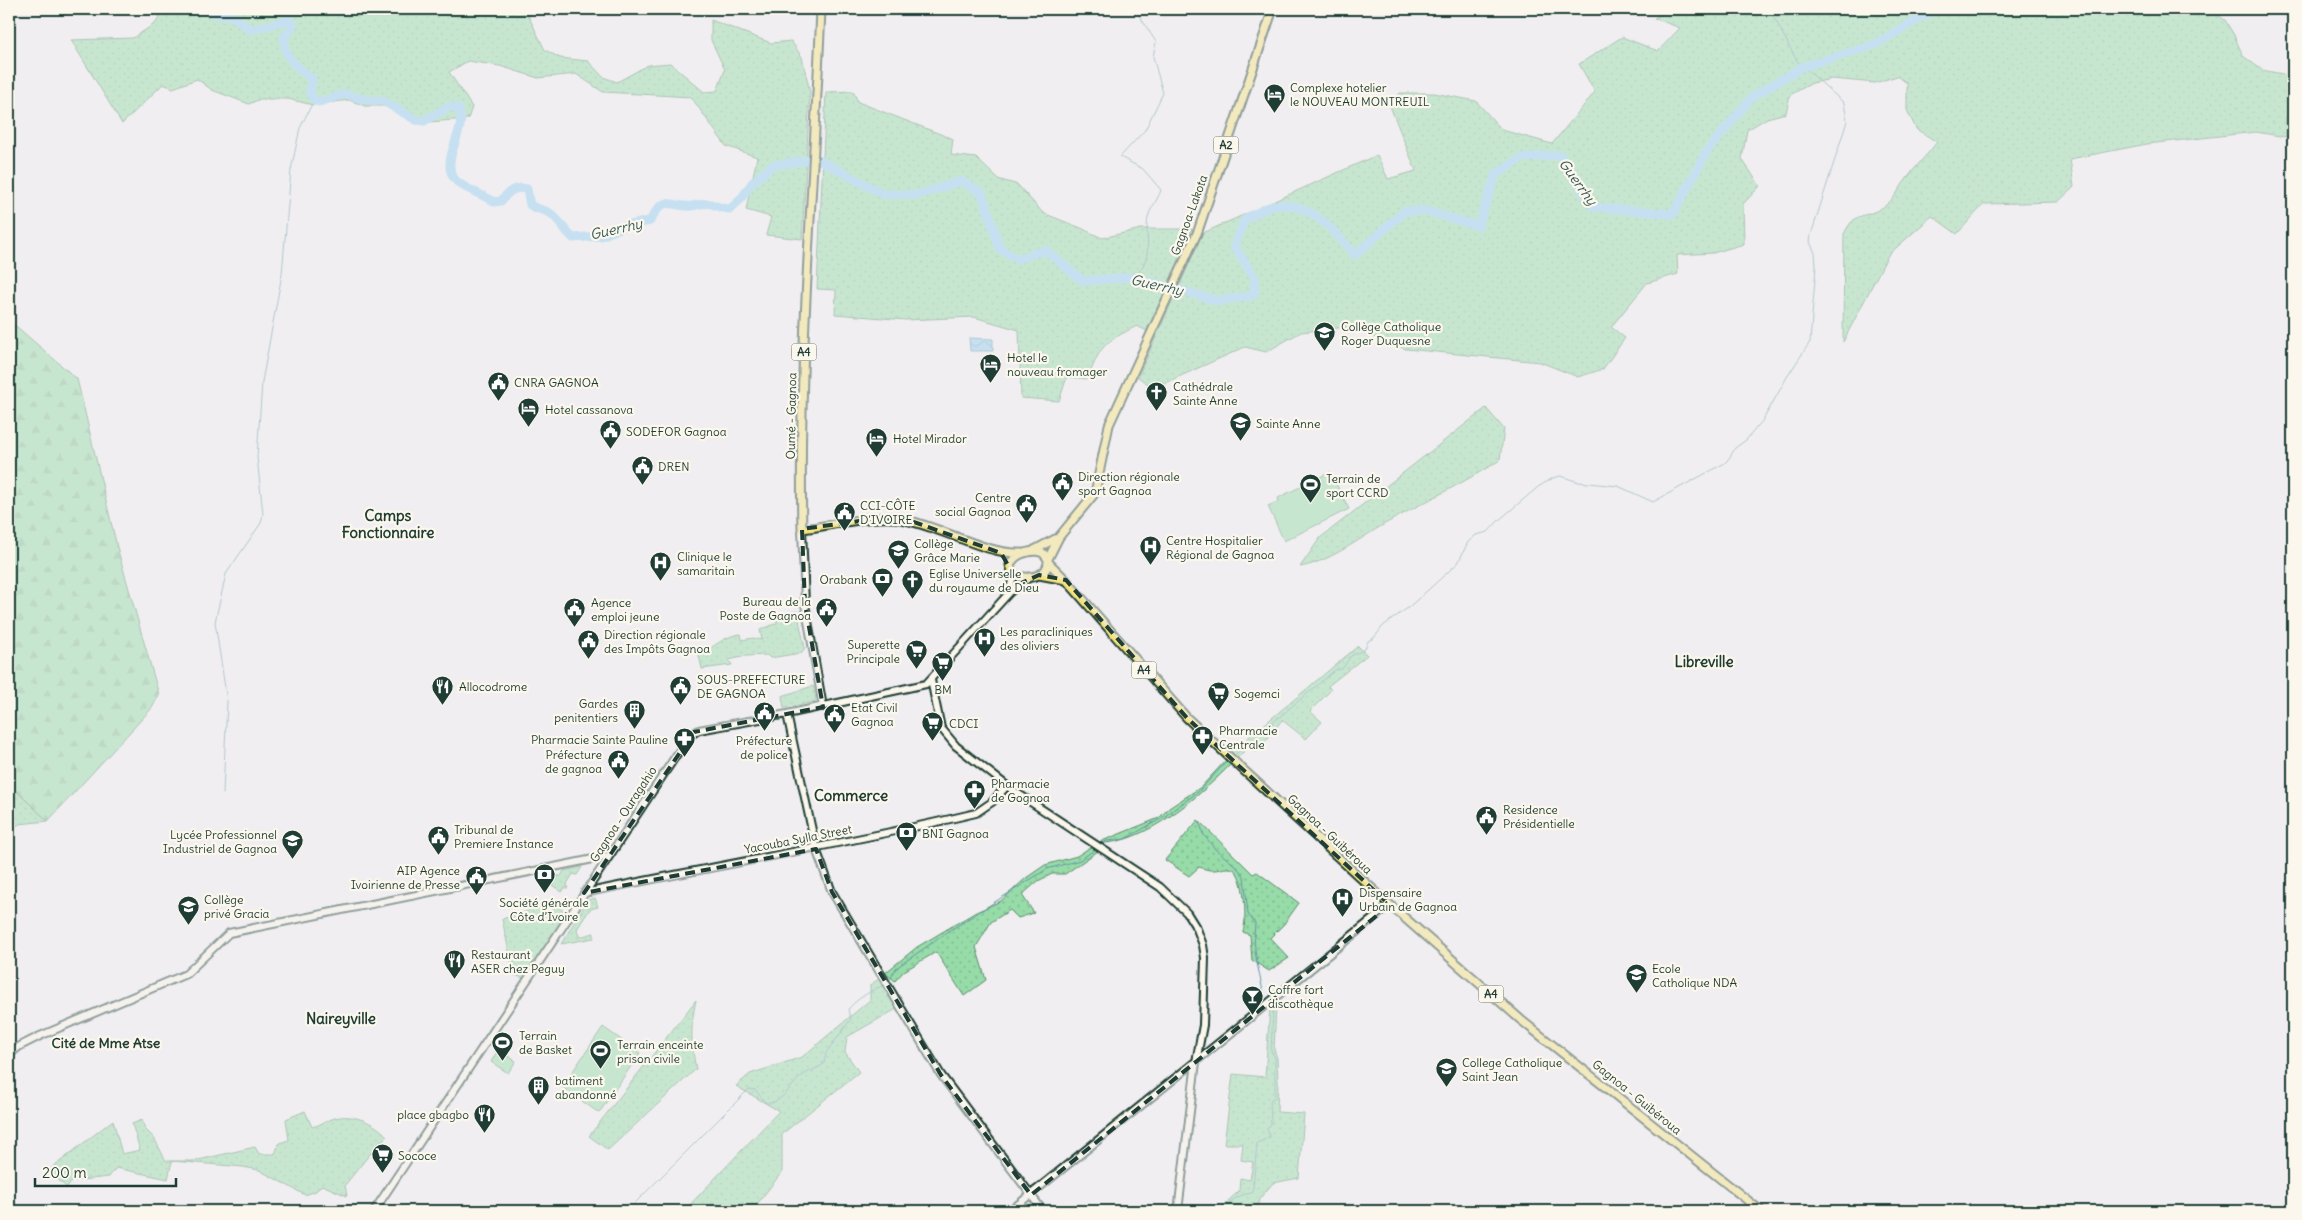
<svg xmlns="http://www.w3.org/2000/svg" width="2302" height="1220" viewBox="0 0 2302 1220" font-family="Delius,sans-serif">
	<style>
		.grass { fill: url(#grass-dots); stroke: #5a8c6e }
		.forest { fill: url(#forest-firs); stroke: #5a8c6e }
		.pitch { fill: #96dba8; stroke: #5a8c6e }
		.water { fill: url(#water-waves); stroke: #6495a6 }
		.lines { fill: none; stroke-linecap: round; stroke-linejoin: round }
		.stream { stroke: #6495a6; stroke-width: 1 }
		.river { stroke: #92cff2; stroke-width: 9 }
		.secondary-casing { stroke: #1f3d34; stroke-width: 10 }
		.primary-casing { stroke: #1f3d34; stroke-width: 11 }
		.secondary { stroke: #fbf7ec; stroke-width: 6 }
		.primary { stroke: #f6e381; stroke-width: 7 }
		.marked { fill: none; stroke: #1f3d34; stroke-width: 4; stroke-dasharray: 10 6; stroke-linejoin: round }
		.labels { text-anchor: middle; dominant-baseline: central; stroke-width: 4.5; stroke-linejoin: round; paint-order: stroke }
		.shield { fill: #fbf7ec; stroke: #61756b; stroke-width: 1 }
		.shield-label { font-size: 11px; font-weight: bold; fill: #1f3d34 }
		.poi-label { font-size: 12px; fill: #1f3d34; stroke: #fbf7ec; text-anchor: start }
		.street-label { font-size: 12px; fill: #1f3d34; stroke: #fbf7ec }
		.water-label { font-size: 14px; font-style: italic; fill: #365a5a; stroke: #fbf7ec }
		.neighbourhood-label { font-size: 14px; font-weight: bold; fill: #1f3d34; stroke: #fbf7ec }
		.quarter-label { font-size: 15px; font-weight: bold; fill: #1f3d34; stroke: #fbf7ec }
	</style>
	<defs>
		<pattern id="grass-dots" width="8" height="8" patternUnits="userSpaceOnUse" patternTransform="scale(1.25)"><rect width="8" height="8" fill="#96dba8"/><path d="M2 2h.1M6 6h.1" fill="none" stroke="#81bd91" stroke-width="1.8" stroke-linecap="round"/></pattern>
		<pattern id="forest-firs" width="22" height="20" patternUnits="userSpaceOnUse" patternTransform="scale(1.25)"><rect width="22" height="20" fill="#96dba8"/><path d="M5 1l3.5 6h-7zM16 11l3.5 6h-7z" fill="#81bd91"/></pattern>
		<pattern id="water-waves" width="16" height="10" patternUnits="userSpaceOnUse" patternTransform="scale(1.25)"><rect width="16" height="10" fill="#92cff2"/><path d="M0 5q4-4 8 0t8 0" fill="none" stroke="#77a9c5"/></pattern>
	</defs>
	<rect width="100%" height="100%" fill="#f0eef0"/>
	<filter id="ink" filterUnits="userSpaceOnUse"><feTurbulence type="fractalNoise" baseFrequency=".02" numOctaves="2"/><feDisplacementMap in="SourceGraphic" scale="10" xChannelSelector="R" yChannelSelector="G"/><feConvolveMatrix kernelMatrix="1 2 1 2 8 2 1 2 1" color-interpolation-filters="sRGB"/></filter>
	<g filter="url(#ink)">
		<path class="grass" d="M163,9h362l20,41 15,8 28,3 15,16 14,5 31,-17 22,-2 34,29 13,-1 8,-21 -14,-30v-20l60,23 20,-2 11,16 8,35 -8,147 -36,-4 5,-18 -25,-7 11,-53 -31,-11 -35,-49 -88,-5 -27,-18 -38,4 -38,-12 -32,-5 -19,11 23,35 -4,12 -53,4 -26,-17h-24l-16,-6 -36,5 -25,-6h-28l-11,5 -37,-14 -15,-11 -24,9 -10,-4 -41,40 -51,-84 62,-2 23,-15z
			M1672,9h537l16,11 9,15 9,21 19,14 26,5 5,10v30l-7,2v20l-30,-5 -109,12 -77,15 4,28 -16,15 -74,2 -27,30 -25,-18 -44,39 -45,87 1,-108c11,-23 18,-15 36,-25 13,-7 17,-17 25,-28 10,-14 22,-26 32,-39l-21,-13 -9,-19v-27l-10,-7 -22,7 -43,-4 -20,4 -22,12 -4,18 -19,5 -20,12 -5,29 18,27 -17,18 1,40 -31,9 -36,2 1,19 -31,9 -36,44 14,11 -22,31 -25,8 -38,-15 -134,-13 -59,-22 -46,5 -35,20 -21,-5 -91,41 -16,-11 65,-144 174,-78 11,24 28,-8 -26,-65 10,-13h34l42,8 26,29 50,14 43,-52 -16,-28 43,-27 36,14 22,-23 -26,-10z
			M853,91l5,11 95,37 -2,16 25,3 22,21 20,6 25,28 38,15 21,10 39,-9h51l-41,104 -14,-7c-32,16 -37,19 -49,53l-21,-2 -8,24 -38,-3 -2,-68 -45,-13 -68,3 -71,-6 1,-24 -19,-1 9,-197z
			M1486,408l18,21 -4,31c-35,22 -72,40 -108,60 -30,16 -59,41 -92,47l20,-29z
			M797,611l8,37 -4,5 -31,5 -3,-3 -21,1 -17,4 3,5 -30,4 -3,-14c14,-7 26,-20 42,-21l1,6 11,-2 9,2 -2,-10 17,-7 -1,-9z
			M1358,646l9,9 -39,31 3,4 -21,21 12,11 -16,17 -24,-19 -25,32 -9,-4 -12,11 -9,-9 15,-7z
			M813,686l3,13 -2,3 -30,6 -2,-12z
			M1227,759l6,3c-31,32 -89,84 -136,81l62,-25 10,-10 32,-21z
			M9,784l39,37 -29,3 -10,8z
			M1198,820l55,54 4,-2 42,31 -15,21 -14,14 19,20 -20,13 -17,-11 -2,-25 -7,-3c4,-11 2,-57 -10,-63 -7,-3 -12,1 -19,1 -5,1 -11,-2 -15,-3l-10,9 -24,-16z
			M1092,846l9,3 -36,25h-13l-14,7 -16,14 12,18 -16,5 -8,-8 -19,12 -15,25 10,33 -22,16 -28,-44 -32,19 -9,10 -10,-8 32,-26 59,-35 25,-11 25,-23 19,-13 32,-9z
			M582,867l-5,8 -4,-1 -6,10 1,4h-4l-2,4 -13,-9 7,-7h5l3,-5z
			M595,898l3,9 -8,2 -13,20 2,8 15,-4v5l-33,6 27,-44z
			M536,905l13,10 7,-9 11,7 -43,65 -10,-3 -12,-56 26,-8z
			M879,979l8,8 13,20 -53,30 -2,15 14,20 -77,62v38l-28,36 -12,3h-58l95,-100 -43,-25 14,-12 52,-17 68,-57v-15z
			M696,1000c-6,27 -5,43 0,69l-88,81 -19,-14z
			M1276,1006l-2,44 3,8 1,24 -1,30 27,2 -5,64 -26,5 -12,14 -5,14h-34l-3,-2 20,-18 1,-13 10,2 3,-18 -12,-2 2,-16h-19l9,-70 32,3 5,-70z
			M305,1111l7,16c9,-2 15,-7 23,-9 19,-5 40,5 52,18l-9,8 -33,41 2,11 -25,-11 -6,6 -11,4 -46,-25 -16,-3 -71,-6 -4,18 -52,-11 -7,9 -37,4 -5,7 -19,-17 65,-51 9,34 18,-4 -8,-26 10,-4 3,9 9,9 12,23h28l61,-14 4,7h16l4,-11 10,-3 -3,-21z"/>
		<path class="forest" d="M9,320l68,59 40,168 42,148 -7,13 -104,113 -39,-37z"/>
		<path class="pitch" d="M1330,472l19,37 -65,32 -16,-35 11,-5 -1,-3z
			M603,1027l37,26 -41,60 -37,-26z
			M498,1050l18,11 -8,12 -17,-11z"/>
		<path class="water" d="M969,338l24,1v12h-23z"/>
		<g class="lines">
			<path class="stream" d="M1135,277c22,-25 7,-38 14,-63 2,-6 9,-15 12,-24l-18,-21 -23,-12 25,-27 18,-37 -10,-36 3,-15 -21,-33
				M1232,757l103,-87 7,-1 9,-13 14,-7 3,-8 6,-3 9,-12 26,-19 49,-44 10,-21 8,-7 12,-3 10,-11 40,-34 15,-9 7,-2 19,6 39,4 35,16 72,-39 5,-6 5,-9 11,-8 17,-20 24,-43 23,-35 6,-76 -1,-13 -5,-11 1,-7 36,-114 -3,-18 -47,-42 -21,-40 -8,-12
				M223,794l4,-93 -12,-79 11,-48 35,-51 2,-9 -6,-57 5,-75 20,-108 9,-104 9,-42 14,-28
				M1199,821l5,14 11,14 20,16 9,11 4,38 7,9c-3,27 4,47 9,73
				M1102,845l4,-4 19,-2 37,-21 36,-26 31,-33
				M891,978l5,-10 56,-39 95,-60 33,-9 17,-12
				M629,1209l120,-120 6,1 11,13c17,1 25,-19 37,-28 7,-4 15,-7 21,-11l2,-11 25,-34 -3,-9c4,-8 25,-21 34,-24
				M1226,1211l-4,-2c9,-8 16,-14 29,-16l2,-5 4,-45 13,-6 -3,-8 4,-5 -1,-24 5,-3v-39l-4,-7 2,-40"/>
			<path class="river" d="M185,9l22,1 11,5h13l20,15 37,-10 5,4 -2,6 -7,7c-1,21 13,30 28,42l-2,14 4,7 5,2 26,-8 20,6 18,1 33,19 8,1 24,-14h9c14,20 -18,51 -3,71 6,10 29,16 40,24l7,-1c7,-9 13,-15 26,-12l3,16c7,5 13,4 20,8 8,5 15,18 23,25l28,-2 24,-10 25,-5c16,-29 18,-13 42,-15 6,-1 13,-4 19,-2 7,2 11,5 19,5l11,-10 11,-16 21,-18 45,-6 65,35 35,1 43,-14 21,12 18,56 17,10 28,-9 38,31 52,-4 83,24 36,-6 1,-17 -21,-32 11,-27c9,-4 22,-13 32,-14 33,-4 59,28 78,50l50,-44h21l52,15 18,-52 26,-16 38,-3 33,52 80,7 34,-63 45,-54 50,-30 72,-22 62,-36"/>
			<defs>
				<path id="secondary" d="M802,529l3,75 18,103
					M1010,591l3,-17
					M931,680l10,48 15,18 55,43 149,98 27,26 10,16 6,16 2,13 -2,67 -7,37 -18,149
					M787,714l29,135 16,43 109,183 102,136
					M584,893c131,-27 262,-49 392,-80l16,-11 15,-16
					M9,1055l11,-9 20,-10 146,-62 43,-41 379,-77
					M374,1211l315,-475 10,-6 88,-16 139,-30 84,-92 20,-15
					M1010,1211l380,-306"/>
				<path id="primary" d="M821,9c-7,173 -23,347 -19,520 30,-3 69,-15 99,-10 37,6 85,36 120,34
					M1034,550l21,-11
					M1036,551l7,2 5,6c2,19 -22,21 -35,15l-3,-9c5,-11 15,-13 26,-14z
					M1048,559l11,-22 36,-44 14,-68 89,-194 75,-222
					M1048,562l19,19 120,137 203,187 131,115 240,191
					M1039,575l27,5"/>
			</defs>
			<use href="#secondary" class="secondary-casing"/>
			<use href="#primary" class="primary-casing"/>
			<use href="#secondary" class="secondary"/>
			<use href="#primary" class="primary"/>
		</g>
	</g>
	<path d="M0 0H2302V1220H0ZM881,518l30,3 90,32 18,31 20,-9 27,5 121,138 203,187 -359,290 -90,-120 -109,-183 -16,-43 -232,44 110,-161 129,-25 -18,-103 -3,-75z" fill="#f0eef0" fill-opacity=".55" fill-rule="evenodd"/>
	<path class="marked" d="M881,518l30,3 90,32 18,31 20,-9 27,5 121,138 203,187 -359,290 -90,-120 -109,-183 -16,-43 -232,44 110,-161 129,-25 -18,-103 -3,-75z"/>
	<defs>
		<symbol id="hotel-pin" viewBox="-11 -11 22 30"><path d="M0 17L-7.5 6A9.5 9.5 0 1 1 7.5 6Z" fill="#1f3d34" stroke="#fbf7ec"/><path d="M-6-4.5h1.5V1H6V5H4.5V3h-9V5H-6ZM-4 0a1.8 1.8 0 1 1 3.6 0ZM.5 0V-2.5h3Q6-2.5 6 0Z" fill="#fff"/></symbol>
		<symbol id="school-pin" viewBox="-11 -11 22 30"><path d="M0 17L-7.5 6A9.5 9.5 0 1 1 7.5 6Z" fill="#1f3d34" stroke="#fbf7ec"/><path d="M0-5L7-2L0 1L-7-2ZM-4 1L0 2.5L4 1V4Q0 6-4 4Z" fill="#fff"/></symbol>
		<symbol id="civic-pin" viewBox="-11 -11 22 30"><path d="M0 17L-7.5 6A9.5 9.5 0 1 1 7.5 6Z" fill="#1f3d34" stroke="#fbf7ec"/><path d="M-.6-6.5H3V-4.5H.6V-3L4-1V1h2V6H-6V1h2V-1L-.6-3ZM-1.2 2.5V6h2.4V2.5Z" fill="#fff"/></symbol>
		<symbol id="church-pin" viewBox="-11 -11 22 30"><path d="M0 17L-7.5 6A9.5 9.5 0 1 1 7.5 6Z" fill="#1f3d34" stroke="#fbf7ec"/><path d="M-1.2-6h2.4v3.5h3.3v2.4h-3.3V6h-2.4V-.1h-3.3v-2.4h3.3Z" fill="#fff"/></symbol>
		<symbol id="stadium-pin" viewBox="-11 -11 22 30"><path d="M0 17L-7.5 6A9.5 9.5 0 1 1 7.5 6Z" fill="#1f3d34" stroke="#fbf7ec"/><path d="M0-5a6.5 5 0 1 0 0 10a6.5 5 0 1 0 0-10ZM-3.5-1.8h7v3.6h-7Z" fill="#fff"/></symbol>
		<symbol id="hospital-pin" viewBox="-11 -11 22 30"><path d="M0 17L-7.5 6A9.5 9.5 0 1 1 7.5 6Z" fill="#1f3d34" stroke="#fbf7ec"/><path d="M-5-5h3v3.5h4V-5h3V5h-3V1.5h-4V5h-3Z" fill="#fff"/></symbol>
		<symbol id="bank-pin" viewBox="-11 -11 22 30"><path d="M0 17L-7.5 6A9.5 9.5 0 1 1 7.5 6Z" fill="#1f3d34" stroke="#fbf7ec"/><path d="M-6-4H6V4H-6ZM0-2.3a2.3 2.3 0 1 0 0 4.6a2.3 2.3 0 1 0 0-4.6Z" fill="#fff"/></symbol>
		<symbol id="supermarket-pin" viewBox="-11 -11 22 30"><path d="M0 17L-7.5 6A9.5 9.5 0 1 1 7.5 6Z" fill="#1f3d34" stroke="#fbf7ec"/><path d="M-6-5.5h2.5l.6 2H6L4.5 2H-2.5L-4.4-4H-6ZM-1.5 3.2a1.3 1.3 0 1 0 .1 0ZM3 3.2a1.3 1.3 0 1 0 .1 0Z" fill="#fff"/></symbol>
		<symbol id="restaurant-pin" viewBox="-11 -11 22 30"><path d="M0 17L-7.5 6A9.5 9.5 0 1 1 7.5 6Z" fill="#1f3d34" stroke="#fbf7ec"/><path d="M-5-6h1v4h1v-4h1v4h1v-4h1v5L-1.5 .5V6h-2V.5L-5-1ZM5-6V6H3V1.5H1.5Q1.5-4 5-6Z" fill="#fff"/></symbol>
		<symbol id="building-pin" viewBox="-11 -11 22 30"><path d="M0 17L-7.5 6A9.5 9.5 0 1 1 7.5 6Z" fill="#1f3d34" stroke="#fbf7ec"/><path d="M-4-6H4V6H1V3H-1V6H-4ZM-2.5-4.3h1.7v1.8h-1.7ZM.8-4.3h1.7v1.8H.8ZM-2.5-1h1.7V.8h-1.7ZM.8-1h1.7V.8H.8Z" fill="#fff"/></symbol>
		<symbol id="pharmacy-pin" viewBox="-11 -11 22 30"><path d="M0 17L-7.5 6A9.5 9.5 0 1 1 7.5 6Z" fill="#1f3d34" stroke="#fbf7ec"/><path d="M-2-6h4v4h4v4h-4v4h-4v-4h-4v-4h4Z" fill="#fff"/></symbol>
		<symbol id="university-pin" viewBox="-11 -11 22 30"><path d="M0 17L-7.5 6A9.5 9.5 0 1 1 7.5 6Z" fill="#1f3d34" stroke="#fbf7ec"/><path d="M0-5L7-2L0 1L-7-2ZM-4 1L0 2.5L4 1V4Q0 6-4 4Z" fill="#fff"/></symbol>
		<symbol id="bar-pin" viewBox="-11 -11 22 30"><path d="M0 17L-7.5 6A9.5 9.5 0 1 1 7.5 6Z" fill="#1f3d34" stroke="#fbf7ec"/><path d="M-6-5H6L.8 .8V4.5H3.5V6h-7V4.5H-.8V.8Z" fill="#fff"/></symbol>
	</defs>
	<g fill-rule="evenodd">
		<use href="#hotel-pin" x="1262" y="82" width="25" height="34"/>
		<use href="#school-pin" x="1312" y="320" width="25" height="34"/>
		<use href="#hotel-pin" x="978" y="352" width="25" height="34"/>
		<use href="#civic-pin" x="486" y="370" width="25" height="34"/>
		<use href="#church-pin" x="1144" y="380" width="25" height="34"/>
		<use href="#hotel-pin" x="516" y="396" width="25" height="34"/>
		<use href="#school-pin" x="1228" y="410" width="25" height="34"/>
		<use href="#civic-pin" x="598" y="418" width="25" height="34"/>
		<use href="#hotel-pin" x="864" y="426" width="25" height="34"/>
		<use href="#civic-pin" x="630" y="454" width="25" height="34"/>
		<use href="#civic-pin" x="1050" y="470" width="25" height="34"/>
		<use href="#stadium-pin" x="1298" y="472" width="25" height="34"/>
		<use href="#civic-pin" x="1014" y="492" width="25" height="34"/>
		<use href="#civic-pin" x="832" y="500" width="25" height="34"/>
		<use href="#hospital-pin" x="1138" y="534" width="25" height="34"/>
		<use href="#school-pin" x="886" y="538" width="25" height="34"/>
		<use href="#hospital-pin" x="648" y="550" width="25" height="34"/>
		<use href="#bank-pin" x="870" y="566" width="25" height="34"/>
		<use href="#church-pin" x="900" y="568" width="25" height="34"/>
		<use href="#civic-pin" x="814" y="596" width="25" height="34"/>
		<use href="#civic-pin" x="562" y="596" width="25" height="34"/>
		<use href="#hospital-pin" x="972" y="626" width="25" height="34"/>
		<use href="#civic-pin" x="576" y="628" width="25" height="34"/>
		<use href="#supermarket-pin" x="904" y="638" width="25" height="34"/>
		<use href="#supermarket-pin" x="930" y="650" width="25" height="34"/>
		<use href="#restaurant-pin" x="430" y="674" width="25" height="34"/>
		<use href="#civic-pin" x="668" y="674" width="25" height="34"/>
		<use href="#supermarket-pin" x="1206" y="680" width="25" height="34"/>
		<use href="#building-pin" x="622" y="698" width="25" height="34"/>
		<use href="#civic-pin" x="752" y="700" width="25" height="34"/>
		<use href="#civic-pin" x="822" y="702" width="25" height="34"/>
		<use href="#supermarket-pin" x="920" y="710" width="25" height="34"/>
		<use href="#pharmacy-pin" x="1190" y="724" width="25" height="34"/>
		<use href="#pharmacy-pin" x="672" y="726" width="25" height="34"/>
		<use href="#civic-pin" x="606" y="748" width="25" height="34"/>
		<use href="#pharmacy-pin" x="962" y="778" width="25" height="34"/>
		<use href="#civic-pin" x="1474" y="804" width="25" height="34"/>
		<use href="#bank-pin" x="894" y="820" width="25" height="34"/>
		<use href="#civic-pin" x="426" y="824" width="25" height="34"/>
		<use href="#school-pin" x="280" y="828" width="25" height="34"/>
		<use href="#bank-pin" x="532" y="862" width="25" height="34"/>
		<use href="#civic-pin" x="464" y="864" width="25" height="34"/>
		<use href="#hospital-pin" x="1330" y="886" width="25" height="34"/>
		<use href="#university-pin" x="176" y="894" width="25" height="34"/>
		<use href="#restaurant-pin" x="442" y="948" width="25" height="34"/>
		<use href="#school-pin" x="1624" y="962" width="25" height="34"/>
		<use href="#bar-pin" x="1240" y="984" width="25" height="34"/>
		<use href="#stadium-pin" x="490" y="1030" width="25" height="34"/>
		<use href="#stadium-pin" x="588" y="1038" width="25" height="34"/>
		<use href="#school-pin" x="1434" y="1056" width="25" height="34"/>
		<use href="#building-pin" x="526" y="1074" width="25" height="34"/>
		<use href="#restaurant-pin" x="472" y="1102" width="25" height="34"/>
		<use href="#supermarket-pin" x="370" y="1142" width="25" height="34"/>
	</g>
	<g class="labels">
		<g class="shield">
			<rect x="1213.5" y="136.5" width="25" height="17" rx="4"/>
			<rect x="791.5" y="343.5" width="25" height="17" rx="4"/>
			<rect x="1131.5" y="661.5" width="25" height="17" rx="4"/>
			<rect x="1478.5" y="985.5" width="25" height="17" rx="4"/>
		</g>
		<g class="shield-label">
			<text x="1226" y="145">A2</text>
			<text x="804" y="352">A4</text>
			<text x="1144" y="670">A4</text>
			<text x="1491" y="994">A4</text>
		</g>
		<g class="poi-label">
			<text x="1290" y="87">Complexe hotelier<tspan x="1290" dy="14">le NOUVEAU MONTREUIL</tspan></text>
			<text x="1341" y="326">Collège Catholique<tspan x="1341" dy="14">Roger Duquesne</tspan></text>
			<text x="1007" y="357">Hotel le<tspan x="1007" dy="14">nouveau fromager</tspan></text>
			<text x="514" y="382">CNRA GAGNOA</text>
			<text x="1173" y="386">Cathédrale<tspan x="1173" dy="14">Sainte Anne</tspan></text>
			<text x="545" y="409">Hotel cassanova</text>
			<text x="1256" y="423">Sainte Anne</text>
			<text x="626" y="431">SODEFOR Gagnoa</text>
			<text x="893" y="438">Hotel Mirador</text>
			<text x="658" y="466">DREN</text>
			<text x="1078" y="476">Direction régionale<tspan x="1078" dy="14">sport Gagnoa</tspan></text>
			<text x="1326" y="478">Terrain de<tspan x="1326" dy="14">sport CCRD</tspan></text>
			<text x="1011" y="497" text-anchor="end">Centre<tspan x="1011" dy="14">social Gagnoa</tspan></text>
			<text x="860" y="505">CCI-CÔTE<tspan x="860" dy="14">D'IVOIRE</tspan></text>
			<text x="1166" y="540">Centre Hospitalier<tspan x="1166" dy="14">Régional de Gagnoa</tspan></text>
			<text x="914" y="543">Collège<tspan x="914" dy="14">Grâce Marie</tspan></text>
			<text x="677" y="556">Clinique le<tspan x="677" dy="14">samaritain</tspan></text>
			<text x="929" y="573">Eglise Universelle<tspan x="929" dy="14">du royaume de Dieu</tspan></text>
			<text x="867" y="579" text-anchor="end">Orabank</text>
			<text x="811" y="601" text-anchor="end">Bureau de la<tspan x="811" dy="14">Poste de Gagnoa</tspan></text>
			<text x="591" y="602">Agence<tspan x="591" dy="14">emploi jeune</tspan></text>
			<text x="1000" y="631">Les paracliniques<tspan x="1000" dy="14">des oliviers</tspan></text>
			<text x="604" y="634">Direction régionale<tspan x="604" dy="14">des Impôts Gagnoa</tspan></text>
			<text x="900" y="644" text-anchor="end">Superette<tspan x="900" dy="14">Principale</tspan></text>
			<text x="697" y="679">SOUS-PREFECTURE<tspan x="697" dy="14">DE GAGNOA</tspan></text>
			<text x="459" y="686">Allocodrome</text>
			<text x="943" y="689" text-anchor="middle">BM</text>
			<text x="1234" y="693">Sogemci</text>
			<text x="618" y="703" text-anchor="end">Gardes<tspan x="618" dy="14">penitentiers</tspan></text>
			<text x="851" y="707">Etat Civil<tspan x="851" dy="14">Gagnoa</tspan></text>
			<text x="949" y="723">CDCI</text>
			<text x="1219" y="730">Pharmacie<tspan x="1219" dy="14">Centrale</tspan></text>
			<text x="668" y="739" text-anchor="end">Pharmacie Sainte Pauline</text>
			<text x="764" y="740" text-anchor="middle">Préfecture<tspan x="764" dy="14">de police</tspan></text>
			<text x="602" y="754" text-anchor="end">Préfecture<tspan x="602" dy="14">de gagnoa</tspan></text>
			<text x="991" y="783">Pharmacie<tspan x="991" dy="14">de Gognoa</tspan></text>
			<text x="1503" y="809">Residence<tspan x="1503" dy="14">Présidentielle</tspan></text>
			<text x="454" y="829">Tribunal de<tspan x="454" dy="14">Premiere Instance</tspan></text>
			<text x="922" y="833">BNI Gagnoa</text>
			<text x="277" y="834" text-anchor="end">Lycée Professionnel<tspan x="277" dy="14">Industriel de Gagnoa</tspan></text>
			<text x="460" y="870" text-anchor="end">AIP Agence<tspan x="460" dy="14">Ivoirienne de Presse</tspan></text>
			<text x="1359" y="892">Dispensaire<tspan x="1359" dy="14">Urbain de Gagnoa</tspan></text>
			<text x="204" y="899">Collège<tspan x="204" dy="14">privé Gracia</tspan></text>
			<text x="544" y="902" text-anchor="middle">Société générale<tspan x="544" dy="14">Côte d’Ivoire</tspan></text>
			<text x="471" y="954">Restaurant<tspan x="471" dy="14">ASER chez Peguy</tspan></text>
			<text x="1652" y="968">Ecole<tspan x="1652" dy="14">Catholique NDA</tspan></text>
			<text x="1268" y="989">Coffre fort<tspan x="1268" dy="14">discothèque</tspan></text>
			<text x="519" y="1035">Terrain<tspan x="519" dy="14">de Basket</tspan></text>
			<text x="617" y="1044">Terrain enceinte<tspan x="617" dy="14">prison civile</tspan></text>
			<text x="1462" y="1062">College Catholique<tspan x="1462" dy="14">Saint Jean</tspan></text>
			<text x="555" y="1080">batiment<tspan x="555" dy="14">abandonné</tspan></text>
			<text x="469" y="1114" text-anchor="end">place gbagbo</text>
			<text x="398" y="1155">Sococe</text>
		</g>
		<g class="street-label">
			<text transform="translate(1189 215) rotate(-70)">Gagnoa-Lakota</text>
			<text transform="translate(791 416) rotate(-89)">Oumé - Gagnoa</text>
			<text transform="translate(623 814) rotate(-57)">Gagnoa - Ouragahio</text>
			<text transform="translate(1330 834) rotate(43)">Gagnoa - Guibéroua</text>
			<text transform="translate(798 839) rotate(-11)">Yacouba Sylla Street</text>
			<text transform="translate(1637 1097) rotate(39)">Gagnoa - Guibéroua</text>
		</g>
		<g class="water-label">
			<text transform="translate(1578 182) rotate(54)">Guerrhy</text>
			<text transform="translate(616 229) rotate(-13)">Guerrhy</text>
			<text transform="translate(1157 285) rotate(13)">Guerrhy</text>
		</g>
		<g class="neighbourhood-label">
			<text x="106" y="1043">Cité de Mme Atse</text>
		</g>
		<g class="quarter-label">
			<text x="388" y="515">Camps<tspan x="388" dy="17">Fonctionnaire</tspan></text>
			<text x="1704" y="661">Libreville</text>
			<text x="851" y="795">Commerce</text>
			<text x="341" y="1018">Naireyville</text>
		</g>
	</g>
	<rect width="2302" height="1220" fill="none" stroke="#fbf7ec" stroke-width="30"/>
	<rect x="15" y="15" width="2272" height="1190" fill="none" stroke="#1f3d34" stroke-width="2" filter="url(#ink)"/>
	<path d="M35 1178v8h141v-8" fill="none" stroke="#1f3d34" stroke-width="2.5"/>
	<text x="42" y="1178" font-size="15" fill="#1f3d34" stroke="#fbf7ec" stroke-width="4" paint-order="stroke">200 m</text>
</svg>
